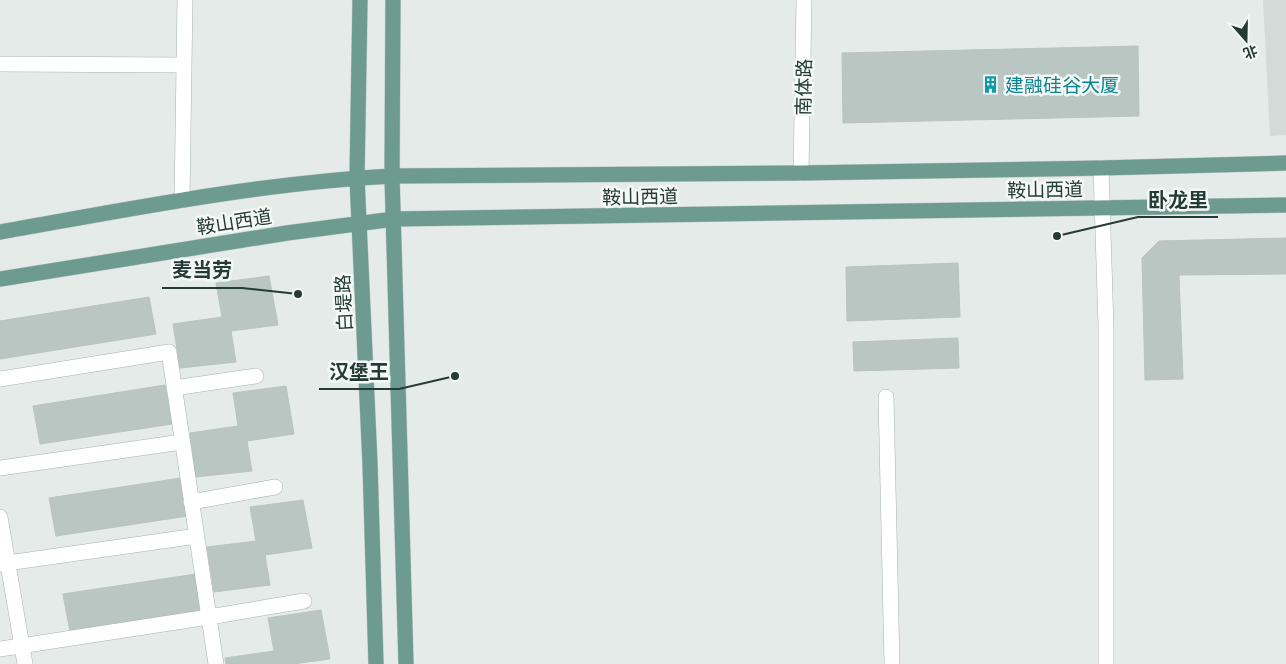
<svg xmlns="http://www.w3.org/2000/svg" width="1286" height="664" viewBox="0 0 1286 664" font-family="Commissioner,'Noto Sans SC',sans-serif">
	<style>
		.built { fill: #d2dbd7 }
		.building { fill: #b9c6c1; stroke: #b7c4bf }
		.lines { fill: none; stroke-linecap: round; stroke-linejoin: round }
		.minor-casing { stroke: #a7b3af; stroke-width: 16 }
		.major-casing { stroke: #c2c8c6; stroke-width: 16 }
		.minor { stroke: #fff; stroke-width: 15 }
		.major { stroke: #6e9b90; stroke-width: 15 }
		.labels { text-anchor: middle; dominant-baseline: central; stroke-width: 5; stroke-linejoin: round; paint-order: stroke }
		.culture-label { font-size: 19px; fill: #0d838f; stroke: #f4f8f6; text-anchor: start }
		.street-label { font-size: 19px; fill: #253b35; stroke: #f4f8f6 }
		.leader { fill: none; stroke: #253b35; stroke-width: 2 }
		.callout-dot { fill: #253b35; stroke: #f4f8f6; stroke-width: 2 }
		.callout-label { font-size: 20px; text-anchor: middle; font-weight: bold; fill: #253b35; stroke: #f4f8f6; stroke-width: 5; stroke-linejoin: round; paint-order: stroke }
	</style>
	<rect width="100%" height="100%" fill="#e4ebe8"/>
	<path class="built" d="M1263,0h23v135l-16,1z"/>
	<path class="building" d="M1138,46l1,70 -296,7 -1,-70z
		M1286,238v36l-107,1 4,104 -38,1 -3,-122 17,-17z
		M958,263l2,54 -113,4 -1,-54z
		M269,276l9,49 -47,6 5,31 -56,6 -7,-44 49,-7 -6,-34z
		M149,297l7,37 -156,25v-38z
		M958,338l1,30 -105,3 -1,-29z
		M165,385l7,39 -132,20 -7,-38z
		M286,386l8,48 -47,7 5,30 -56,6 -6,-44 48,-7 -5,-33z
		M181,478l7,38 -132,20 -7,-38z
		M303,500l9,48 -47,7 5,30 -56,7 -7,-45 49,-6 -6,-34z
		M196,574l6,38 -132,20 -7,-38z
		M321,610l9,49 -37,5h-67l-1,-6 49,-7 -6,-33z"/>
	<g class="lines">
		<defs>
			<path id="minor" d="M0,64l184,1
				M1101,168l5,159v337
				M801,173l3,-173
				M182,200l3,-200
				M0,379l169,-27 47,312
				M174,388l82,-12
				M886,397l6,267
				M0,468l182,-26
				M191,502l84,-15
				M0,517l25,147
				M0,564l197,-28
				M0,649l209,-32 95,-16"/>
			<path id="major" d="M360,0l-3,178 13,286 6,200
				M393,0l-1,176 14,488
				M0,232c130,-23 260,-49 392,-56l409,-3 300,-5 185,-5
				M0,279l287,-46 107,-14 892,-14"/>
		</defs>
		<use href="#minor" class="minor-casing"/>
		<use href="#major" class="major-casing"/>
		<use href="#minor" class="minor"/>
		<use href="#major" class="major"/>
	</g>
	<defs>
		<symbol id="building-bare" viewBox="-9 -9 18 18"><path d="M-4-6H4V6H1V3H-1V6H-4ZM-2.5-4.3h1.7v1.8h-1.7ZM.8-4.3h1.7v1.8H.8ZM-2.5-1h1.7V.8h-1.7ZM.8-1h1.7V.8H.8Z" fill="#0f9aa8" stroke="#f4f8f6" stroke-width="2.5" paint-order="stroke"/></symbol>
	</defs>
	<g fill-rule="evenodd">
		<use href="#building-bare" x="978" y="72" width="25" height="25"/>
	</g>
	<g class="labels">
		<g class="culture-label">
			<text x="1005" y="84">建融硅谷大厦</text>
		</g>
		<g class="street-label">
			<text transform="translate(803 87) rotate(-89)">南体路</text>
			<text transform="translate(1045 189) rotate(-1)">鞍山西道</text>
			<text transform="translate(640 196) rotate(-1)">鞍山西道</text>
			<text transform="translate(234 221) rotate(-9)">鞍山西道</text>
			<text transform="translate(343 303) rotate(-93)">白堤路</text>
		</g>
	</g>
	<path class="leader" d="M1057 236L1138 217H1218M298 294L242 288H162M455 376L399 389H319"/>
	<g class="callout-dot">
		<circle cx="1057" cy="236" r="5"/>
		<circle cx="298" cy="294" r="5"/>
		<circle cx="455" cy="376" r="5"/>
	</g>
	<g class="callout-label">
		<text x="1178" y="207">卧龙里</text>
		<text x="202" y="277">麦当劳</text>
		<text x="359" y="379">汉堡王</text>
	</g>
	<g transform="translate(1246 40) rotate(160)" stroke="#f4f8f6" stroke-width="4" paint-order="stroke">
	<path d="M0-4L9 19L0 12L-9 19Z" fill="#253b35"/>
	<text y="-8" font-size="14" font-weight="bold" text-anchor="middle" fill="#253b35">北</text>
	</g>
</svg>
